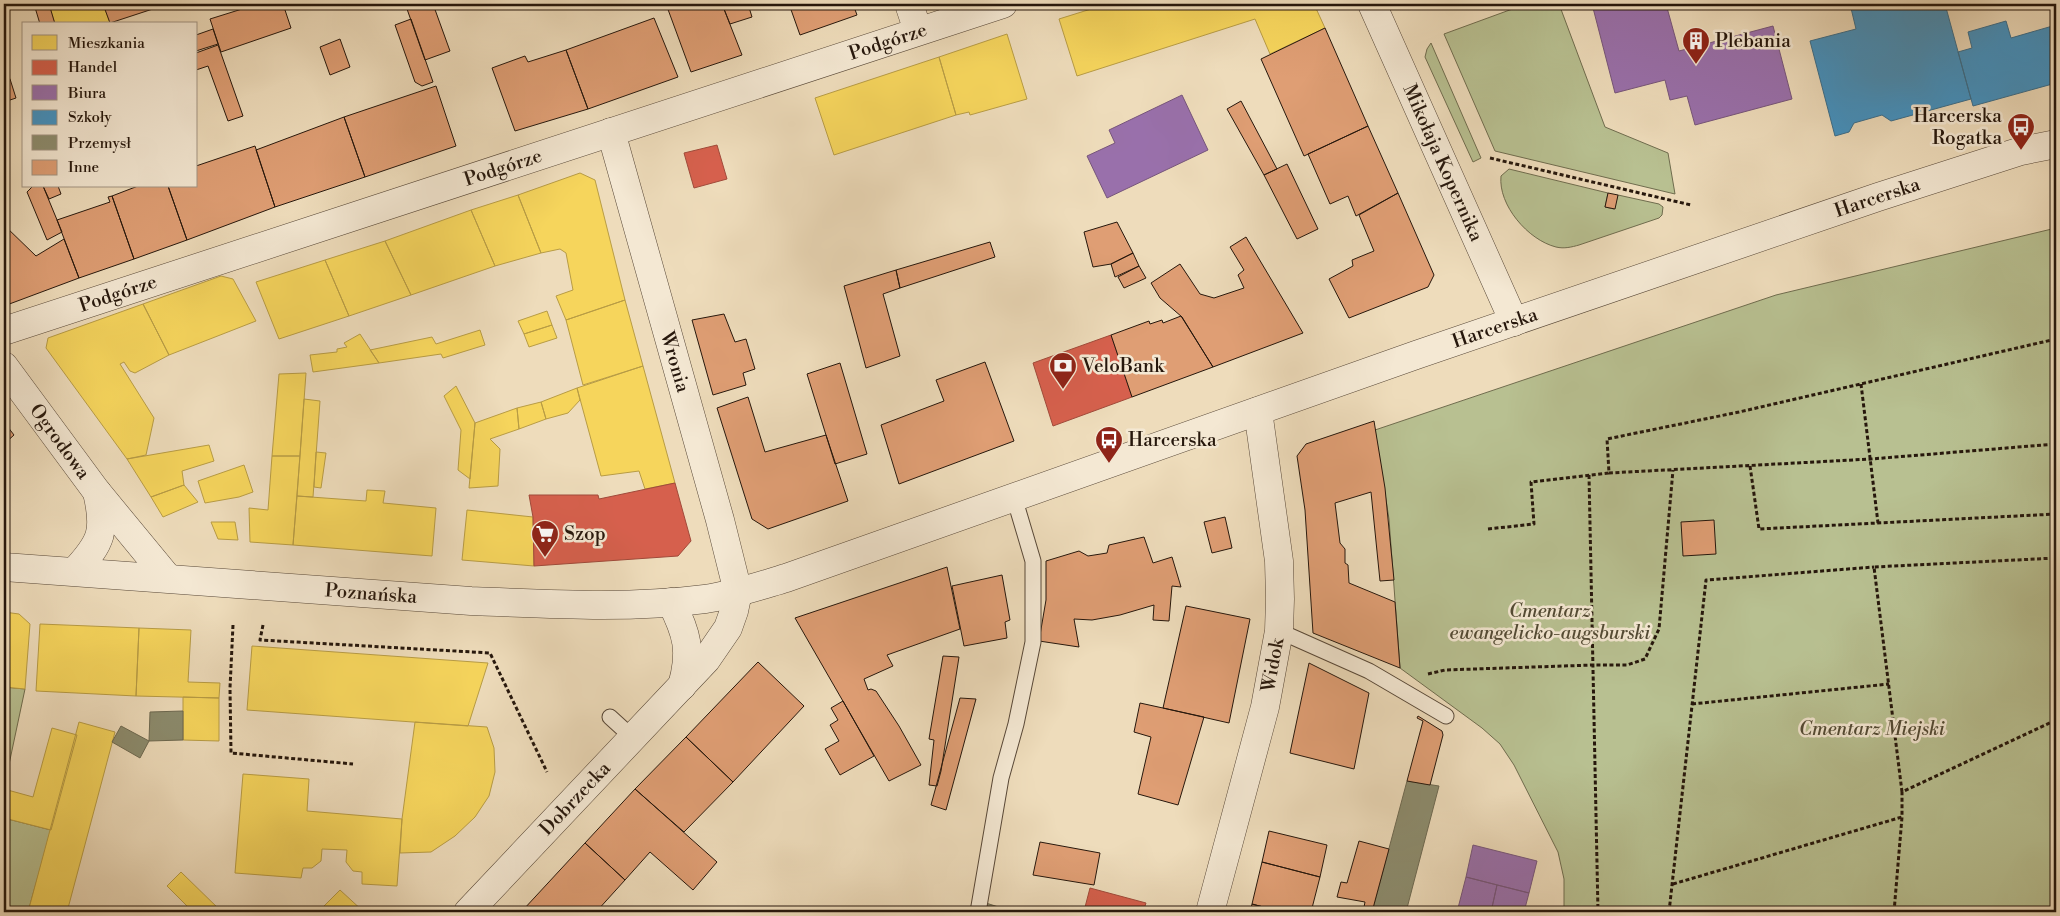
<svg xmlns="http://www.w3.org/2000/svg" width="2060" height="916" viewBox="0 0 2060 916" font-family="'Libre Bodoni',serif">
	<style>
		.green { fill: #b8c091; stroke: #6f6c4e }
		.homes { fill: #f6d55c; stroke: #b89c44 }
		.shops { fill: #d6604d; stroke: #a14a3a }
		.offices { fill: #9970ab; stroke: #76557b }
		.schools { fill: #4393c3; stroke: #3a6e8c }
		.industry { fill: #8c8c6e; stroke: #6d6951 }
		.building { fill: #df9e74; stroke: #26170c }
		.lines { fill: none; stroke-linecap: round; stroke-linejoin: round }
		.service-casing { stroke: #584838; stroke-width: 17 }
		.minor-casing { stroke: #584838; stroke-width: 29 }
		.tertiary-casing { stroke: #584838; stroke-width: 29 }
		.path { stroke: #26170c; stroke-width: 3; stroke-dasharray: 4 2.5; stroke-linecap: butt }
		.service { stroke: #f4e8d3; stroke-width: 15 }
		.minor { stroke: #f4e8d3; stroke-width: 28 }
		.tertiary { stroke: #f4e8d3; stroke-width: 28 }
		.labels { text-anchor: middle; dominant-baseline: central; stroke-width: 5; stroke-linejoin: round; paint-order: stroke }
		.street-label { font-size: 19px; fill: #26170c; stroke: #f4e8d3 }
		.poi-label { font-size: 19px; fill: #26170c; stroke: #f4e8d3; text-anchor: start }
		.park-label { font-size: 19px; font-style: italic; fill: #524a34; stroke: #f4e8d3 }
	</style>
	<rect width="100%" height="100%" fill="#eedcbb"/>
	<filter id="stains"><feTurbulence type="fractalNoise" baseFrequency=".004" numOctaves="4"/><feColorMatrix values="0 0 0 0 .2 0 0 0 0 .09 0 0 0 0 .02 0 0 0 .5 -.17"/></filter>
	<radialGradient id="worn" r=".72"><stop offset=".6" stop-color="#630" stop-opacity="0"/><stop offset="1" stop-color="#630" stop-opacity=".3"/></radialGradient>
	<path class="green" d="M1526,4h33l46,123 63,26 7,41 -180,-43 -51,-117z
		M1431,43l50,115 -8,4 -48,-105 2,-8z
		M1509,169l99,24 -3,14 9,2 4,-14 41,9 4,3 -1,8 -3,3 -80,27c-7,2 -15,4 -23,2 -28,-7 -58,-42 -55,-71z
		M2056,228v684h-492v-33l-6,-27 -44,-87 -14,-21 -18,-16 -82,-60 -11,-149 -14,-89 401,-135z
		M4,687l21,2 -21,99z
		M4,818l47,12 -23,82h-24z"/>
	<path class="homes" d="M49,4h54l7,19 -55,1z
		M1107,4h207l11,24 -55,26 -15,-35 -178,57 -18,-57z
		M1007,34l20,65 -57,16 -1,-3 -13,3 -17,-58z
		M939,57l17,58 -122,40 -19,-57z
		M4,59l6,20 -6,2z
		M580,173l15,7 30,120 -59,20 -10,-24 17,-6 -7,-37 -6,-4 -19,4 -23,-58z
		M518,195l23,58 -46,13 -24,-56z
		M471,210l24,56 -84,29 -26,-54z
		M385,241l26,54 -62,21 -24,-56z
		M325,260l24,56 -70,23 -23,-57z
		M221,276l12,3 23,42 -87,34 -26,-51z
		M625,300l18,66 -60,19 -17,-65z
		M143,304l26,51 -34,18 -5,-2 -6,-9 -4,2 34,54 -8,37 -19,4 -81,-111 2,-10z
		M547,311l5,14 -28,9 -6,-13z
		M552,325l5,13 -28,9 -5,-13z
		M480,330l5,15 -42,13 -2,-4 -62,9 -9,-13 62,-13 4,7z
		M360,334l19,29 -66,9 -3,-17 27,-3v-3l10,-2 -3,-4z
		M643,366l32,117 -30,6 -6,-18 -38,5 -24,-88z
		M306,373l-6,83h-28l7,-82z
		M456,386l19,37 -5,56 -12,-9 3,-40 -17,-34z
		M577,388l3,12 -12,13 -22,6 -5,-17z
		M304,399l16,2 -7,96 -16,-1z
		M541,402l5,17 -27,10 -2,-21z
		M517,408l2,21 -29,10 10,10 -2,37 -29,2 6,-65z
		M209,445l5,16 -32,10 2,14 -33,12 -24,-38z
		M316,452l10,1 -5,35 -7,-1z
		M272,456h28l-7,89 -43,-3 -1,-34 19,2z
		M244,465l9,27 -14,5 -34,6 -7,-22z
		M184,485l14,17 -35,15 -12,-20z
		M367,490l18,1 -2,12 53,5 -4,48 -139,-11 4,-49 69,5z
		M467,510l66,7 1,49 -72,-6z
		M211,522h24l3,18 -20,-1z
		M4,612l15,2 11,10 -5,65 -21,-2z
		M40,624l99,4 -3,68 -100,-5z
		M139,628l52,2 -3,52 32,1 -1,15 -83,-2z
		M252,646l236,17 -20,63 -221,-16z
		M183,697l36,1v43l-36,-1z
		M79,722l36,10 -48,180h-39z
		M415,722l72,5 7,21 1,24 -6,24 -14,21 -20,19 -24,16 -31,1 2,-34z
		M52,728l25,7 -26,95 -47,-12v-29l29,8z
		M243,774l66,5 -2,32 95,8 -5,67 -35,-2v-12l-9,-1 -7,-9 1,-12 -25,-1 -1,12 -9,7h-9l-2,10 -66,-5z
		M181,872l41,40h-29l-26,-26z
		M340,890l24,22h-46z"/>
	<path class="shops" d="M717,145l10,34 -33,9 -10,-35z
		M1111,335l21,62 -79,29 -20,-63z
		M675,483l16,58 -13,15 -144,10 -1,-49 -4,-22h69l1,4z
		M1090,888l56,15 -3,9h-69l1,-4 9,3z"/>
	<path class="offices" d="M1592,4h74l13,47 94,-25 19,73 -97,26 -8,-29 -17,4 -5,-20 -50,13z
		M1182,95l26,55 -101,48 -20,-42 28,-13 -6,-13z
		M1473,845l64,16 -8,32 -63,-16z
		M1466,877l31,8 -6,27h-34z
		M1497,885l32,8 -5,19h-33z"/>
	<path class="schools" d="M1850,4h95l26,95 -80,22 -9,-6 -28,8 -5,9 -14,4 -25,-95 46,-12z
		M2006,21l5,17 45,-13v58l-83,23 -15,-54 14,-4 -4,-16z"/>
	<path class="industry" d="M183,711v29l-34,1 1,-29z
		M121,726l28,15 -9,17 -28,-16z
		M1407,781l32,5 -33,126h-34z
		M986,903l28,9h-30z"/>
	<path class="building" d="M34,4h15l6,20h-15z
		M103,4h65l-58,19z
		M258,4h25l8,24 -70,24 -11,-33z
		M424,4h9l17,47 -25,9 -18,-51z
		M666,4h56l20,51 -51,17z
		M722,4h26l4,13 -22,7z
		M789,4h64l4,11 -57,20z
		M654,18l24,59 -90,32 -22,-59z
		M411,19l22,63 -11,4 -7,-4 -20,-57z
		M1325,28l43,98 -64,30 -43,-97z
		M213,29l5,15 -22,7v-16z
		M340,39l10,28 -20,8 -10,-28z
		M218,45l25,71 -15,5 -20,-55 -12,4v-17z
		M566,50l22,59 -73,22 -23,-63 33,-12 3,6z
		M10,79l6,19 -12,4v-21z
		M436,86l20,60 -91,31 -21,-60z
		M1241,101l36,68 -13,6 -37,-66z
		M344,117l21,60 -90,30 -19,-57z
		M1368,126l30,67 -42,23 -8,-20 -18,8 -22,-50z
		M255,146l20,61 -88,33 -19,-54h28v-20z
		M1287,164l31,65 -21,10 -33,-64z
		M33,186h10l19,46 -15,8 -20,-48z
		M43,186h15l3,8 -12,5z
		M138,186h30l19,54 -53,19 -22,-63z
		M1398,193l36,82 -6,12 -79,31 -20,-39 24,-13 -1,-6 22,-9 -15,-36z
		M1608,193l10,2 -3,14 -10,-2z
		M112,196l22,63 -55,19 -22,-58 53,-18 -2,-5z
		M1117,222l16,31 -22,11 -18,3 -9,-35z
		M4,225l32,31 28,-17 15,39 -75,28z
		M1246,237l57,96 -90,34 -31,-50 -22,-19 -9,-15 29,-19 20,30 14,4 30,-10 -6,-13 6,-5 -14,-23z
		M990,242l5,15 -95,31 -4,-18z
		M1133,253l6,13 -24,11 -4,-13z
		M1139,266l7,12 -22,10 -6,-11z
		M896,270l4,18 -17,6 17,62 -34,12 -22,-82z
		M724,314l11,28 11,-3 9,30 -12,4 3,12 -33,10 -21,-75z
		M1181,316l32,51 -81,30 -21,-62 38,-14 1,3 12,-4 1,3z
		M985,362l29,79 -115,43 -18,-59 63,-24 -8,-21z
		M840,363l27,91 -32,10 -28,-90z
		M748,397l17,55 61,-17 22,66 -80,28 -16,-10 -35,-111z
		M1374,421l11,67 9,92 -14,1 -9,-89 -36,11 5,40 5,6v14l3,2 1,18 46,19 5,66 -87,-35 -8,-123 -8,-54 9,-12z
		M4,422l10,13 -10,9z
		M1225,517l7,31 -20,5 -8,-31z
		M1714,520l2,34 -33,2 -2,-34z
		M1144,537l9,26 19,-6 9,30 -9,-1 -3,35 -16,-1 1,-15 -34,10 -28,5 -18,-1 5,28 -40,-6 7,-41v-39l33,-10 9,5 19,-3 2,-8z
		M947,567l13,62 -73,26 6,11 -29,13 4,11 3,-1 5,2 23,35 22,39 -32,16 -94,-163z
		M1002,575l8,45 -5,2 2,16 -43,8 -12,-60z
		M1186,606l64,13 -21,104 -66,-15z
		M943,656l16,1 -18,114 -4,15 -8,-1 5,-45 -5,-1z
		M758,662l46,44 -71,76 -47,-45z
		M1309,663l60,30 -15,76 -64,-16z
		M960,698l16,1 -30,111 -15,-5z
		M843,701l31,55 -34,19 -15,-26 14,-8 -9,-16 8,-5 -7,-12z
		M1140,703l64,14 -26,88 -40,-11 13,-57 -17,-5z
		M1418,716l24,15 1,4 -13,50 -23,-4 16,-60 -6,-3z
		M686,737l47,45 -49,50 -49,-43z
		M635,789l82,73 -24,28 -43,-38 -25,28 -40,-37z
		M1269,831l58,14 -7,32 -58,-15z
		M1359,841l30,8 -17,63h-9l2,-10 -28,-5 4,-15 6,1z
		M1040,842l60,11 -6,32 -61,-10z
		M585,843l40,37 -29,32h-71l-2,-2z
		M1262,862l58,15 -9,35h-29l-30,-8z
		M1252,904l30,8h-32z"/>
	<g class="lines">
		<defs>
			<path id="service" d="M1279,631l90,40 77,45
				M610,717l23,21
				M978,912l23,-134 15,-54 17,-82v-81l-19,-64"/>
			<g id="minor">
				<path d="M909,4l9,27"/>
				<path id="s1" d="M4,331l999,-327"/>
				<path id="s2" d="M4,366l93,126 70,85"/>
				<path d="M75,571c27,-29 31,-40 22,-79"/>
				<path d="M671,602c16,31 21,49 11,84"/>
				<path id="s3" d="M468,912l238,-252 22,-32 6,-17 4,-19 -18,-72 -109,-388"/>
				<path id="s4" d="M1210,912l55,-205 14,-76 1,-32 -1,-38 -21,-150"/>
			</g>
			<g id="tertiary">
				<path id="s5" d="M1372,4l142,318"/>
				<path id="s6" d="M4,567l467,34c78,3 157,8 234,-2 28,-4 54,-13 81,-21l630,-223 462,-158 143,-46 35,-7"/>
			</g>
		</defs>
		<use href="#service" class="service-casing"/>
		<use href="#minor" class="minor-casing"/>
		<use href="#tertiary" class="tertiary-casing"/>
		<path class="path" d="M1490,158l201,47
			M2056,339l-317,73 -132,27 2,34 262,-14 185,-15
			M1861,384l17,139
			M1750,466l9,63 297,-15
			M1589,475l9,437
			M1488,529l46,-5 -3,-42 78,-9
			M233,625l-3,63 1,65 122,11
			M263,625l-3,15 230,13 57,119
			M1428,674l17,-4 148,-5h34l18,-6 14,-30 14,-159
			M1692,704l197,-20
			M1902,792l-28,-225 182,-9
			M1673,884l229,-67
			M1669,912l37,-332 168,-13
			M1894,912l8,-95v-25l154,-72"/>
		<use href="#service" class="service"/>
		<use href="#minor" class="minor"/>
		<use href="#tertiary" class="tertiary"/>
	</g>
	<defs>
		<symbol id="building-pin" viewBox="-11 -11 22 30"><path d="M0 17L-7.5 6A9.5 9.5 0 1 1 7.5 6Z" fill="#8f2418" stroke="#f4e8d3"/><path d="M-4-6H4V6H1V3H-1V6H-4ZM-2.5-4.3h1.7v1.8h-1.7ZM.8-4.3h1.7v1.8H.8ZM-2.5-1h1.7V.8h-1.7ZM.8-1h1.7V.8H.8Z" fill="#fff"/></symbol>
		<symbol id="bus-pin" viewBox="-11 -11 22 30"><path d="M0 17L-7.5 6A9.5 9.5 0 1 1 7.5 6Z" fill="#8f2418" stroke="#f4e8d3"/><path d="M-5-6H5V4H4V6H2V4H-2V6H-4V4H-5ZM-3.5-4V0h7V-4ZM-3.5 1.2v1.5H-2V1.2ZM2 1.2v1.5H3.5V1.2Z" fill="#fff"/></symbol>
		<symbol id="bank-pin" viewBox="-11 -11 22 30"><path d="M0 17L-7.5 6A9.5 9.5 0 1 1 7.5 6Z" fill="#8f2418" stroke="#f4e8d3"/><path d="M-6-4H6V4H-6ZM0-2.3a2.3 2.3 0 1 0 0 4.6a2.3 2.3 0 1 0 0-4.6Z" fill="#fff"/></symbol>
		<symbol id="supermarket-pin" viewBox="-11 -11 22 30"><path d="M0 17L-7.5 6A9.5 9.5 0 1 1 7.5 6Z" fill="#8f2418" stroke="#f4e8d3"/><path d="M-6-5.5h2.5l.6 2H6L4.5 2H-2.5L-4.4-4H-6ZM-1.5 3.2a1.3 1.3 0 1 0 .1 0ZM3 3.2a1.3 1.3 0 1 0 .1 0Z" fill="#fff"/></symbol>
	</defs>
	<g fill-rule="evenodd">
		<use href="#building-pin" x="1680" y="25" width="32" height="43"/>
		<use href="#bus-pin" x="2005" y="111" width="32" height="43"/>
		<use href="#bank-pin" x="1047" y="350" width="32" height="43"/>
		<use href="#bus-pin" x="1093" y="424" width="32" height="43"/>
		<use href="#supermarket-pin" x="529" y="518" width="32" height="43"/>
	</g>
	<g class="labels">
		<g class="street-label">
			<text stroke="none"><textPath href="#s1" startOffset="930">Podgórze</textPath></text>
			<text stroke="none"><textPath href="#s5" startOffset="174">Mikołaja Kopernika</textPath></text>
			<text stroke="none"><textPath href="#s1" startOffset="525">Podgórze</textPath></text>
			<text stroke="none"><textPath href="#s6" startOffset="1942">Harcerska</textPath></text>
			<text stroke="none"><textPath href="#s1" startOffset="120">Podgórze</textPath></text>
			<text stroke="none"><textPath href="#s6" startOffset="1538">Harcerska</textPath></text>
			<text transform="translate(675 362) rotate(74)">Wronia</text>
			<text stroke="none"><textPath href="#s2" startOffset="94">Ogrodowa</textPath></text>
			<text stroke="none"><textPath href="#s6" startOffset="368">Poznańska</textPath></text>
			<text stroke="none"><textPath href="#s4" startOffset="255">Widok</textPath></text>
			<text stroke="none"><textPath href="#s3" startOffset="156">Dobrzecka</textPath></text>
		</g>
		<g class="poi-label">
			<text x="1715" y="41">Plebania</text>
			<text x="2002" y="116" text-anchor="end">Harcerska<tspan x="2002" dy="22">Rogatka</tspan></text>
			<text x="1082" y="366">VeloBank</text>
			<text x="1128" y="440">Harcerska</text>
			<text x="564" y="534">Szop</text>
		</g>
		<g class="park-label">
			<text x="1550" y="611">Cmentarz<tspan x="1550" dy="22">ewangelicko-augsburski</tspan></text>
			<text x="1872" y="729">Cmentarz Miejski</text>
		</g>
	</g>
	<rect width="2060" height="916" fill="none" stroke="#eedcbb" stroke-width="20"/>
	<rect x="5" y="5" width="2050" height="906" fill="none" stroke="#26170c" stroke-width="2.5"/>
	<rect x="10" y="10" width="2040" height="896" fill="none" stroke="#26170c"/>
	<rect x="22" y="22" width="175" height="165" fill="#f4e8d3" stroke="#a29483"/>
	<rect x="32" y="35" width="25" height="15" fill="#f6d55c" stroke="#a29483"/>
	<text x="68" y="48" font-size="15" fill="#26170c">Mieszkania</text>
	<rect x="32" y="60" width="25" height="15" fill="#d6604d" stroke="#a29483"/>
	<text x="68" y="72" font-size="15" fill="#26170c">Handel</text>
	<rect x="32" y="85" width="25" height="15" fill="#9970ab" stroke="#a29483"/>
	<text x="68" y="98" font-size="15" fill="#26170c">Biura</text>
	<rect x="32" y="110" width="25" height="15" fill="#4393c3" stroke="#a29483"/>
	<text x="68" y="122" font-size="15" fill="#26170c">Szkoły</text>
	<rect x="32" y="135" width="25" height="15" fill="#8c8c6e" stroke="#a29483"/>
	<text x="68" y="148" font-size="15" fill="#26170c">Przemysł</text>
	<rect x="32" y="160" width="25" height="15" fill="#df9e74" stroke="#a29483"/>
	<text x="68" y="172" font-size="15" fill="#26170c">Inne</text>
	<rect width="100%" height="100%" filter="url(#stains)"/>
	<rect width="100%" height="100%" fill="url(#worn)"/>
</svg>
